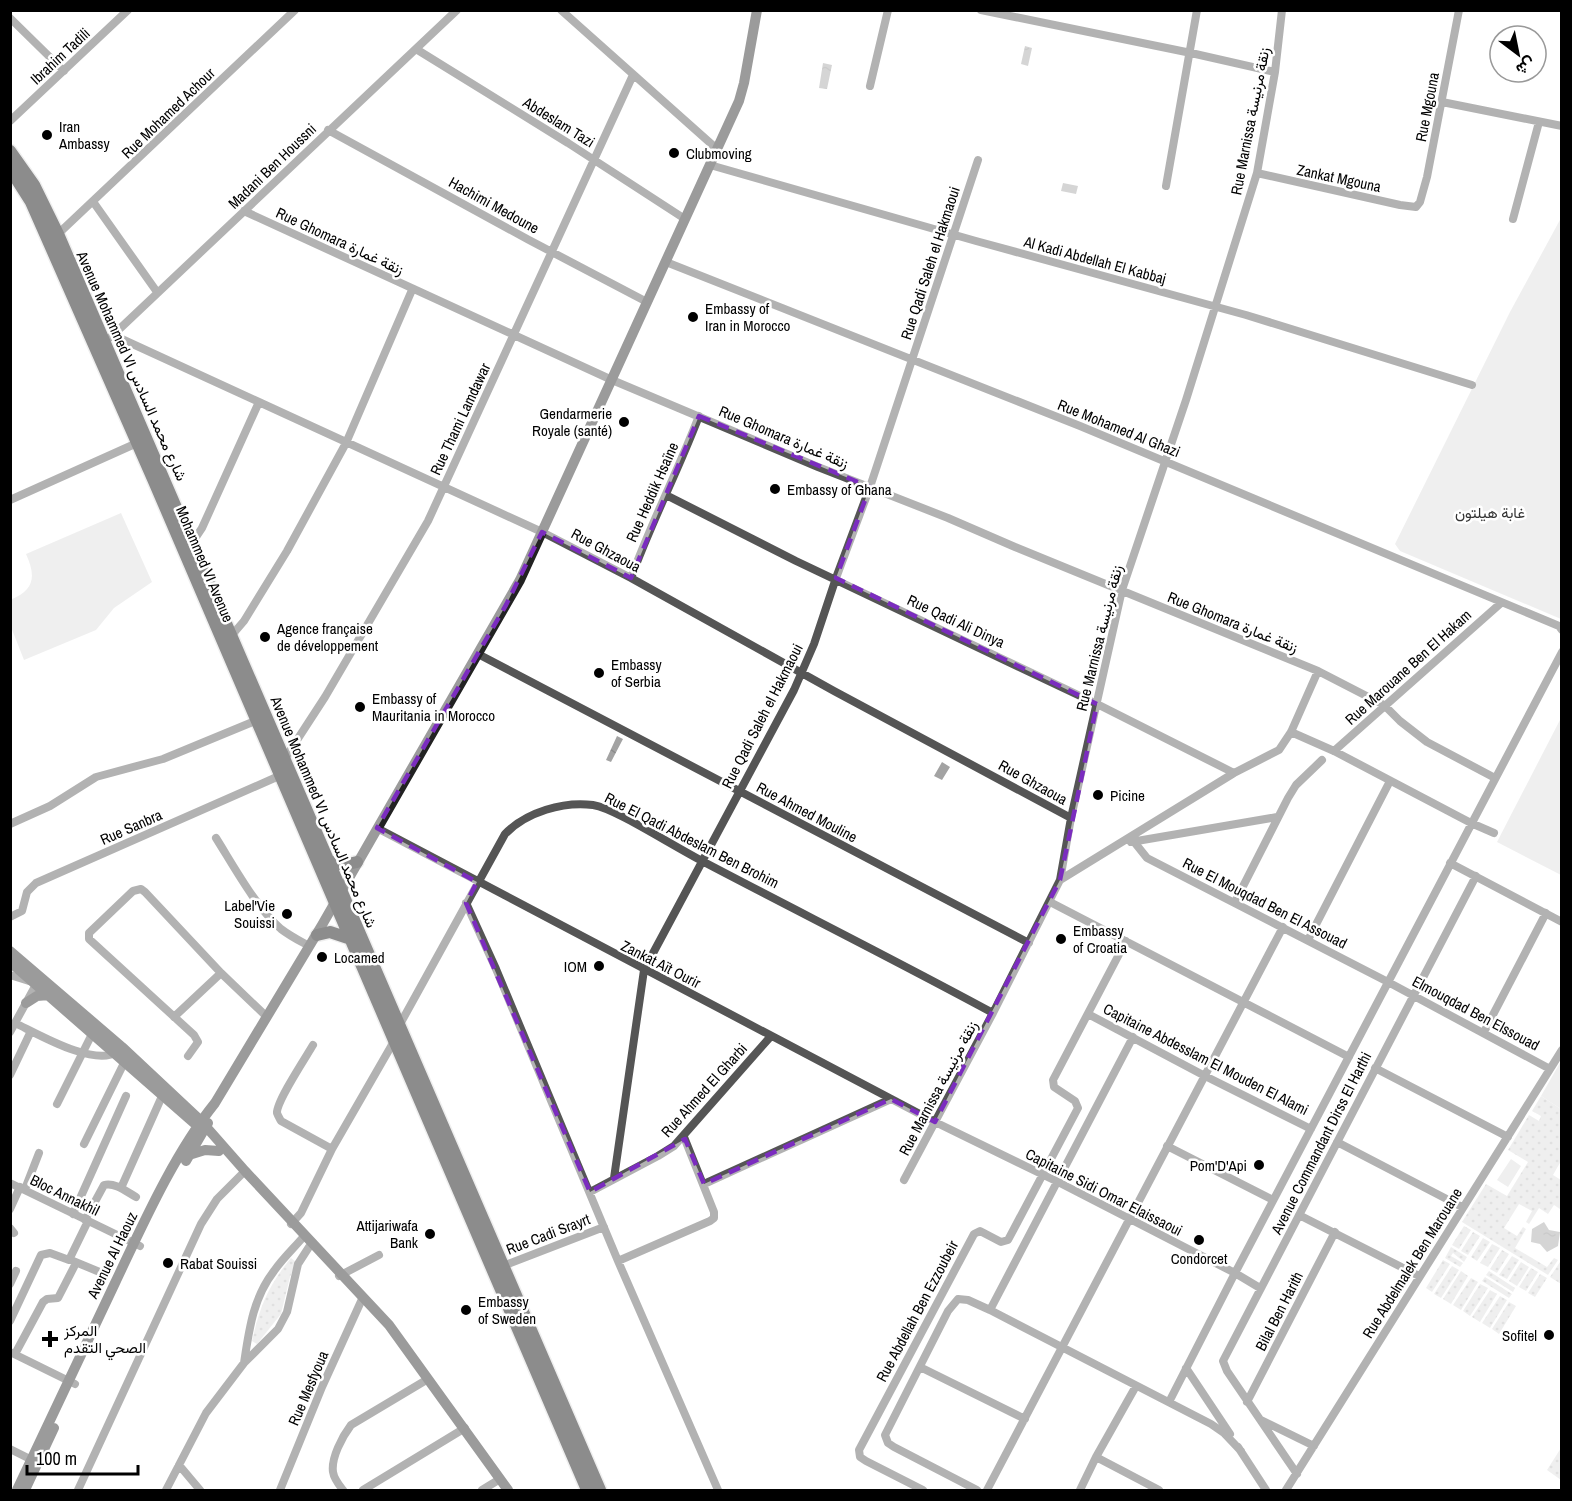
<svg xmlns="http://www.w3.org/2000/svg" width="1572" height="1501" viewBox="0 0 1572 1501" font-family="'Archivo Narrow',Vazirmatn,sans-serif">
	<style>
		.green { fill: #dcdcdc }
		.garden { fill: url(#garden-dots) }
		.water { fill: url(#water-ripples) }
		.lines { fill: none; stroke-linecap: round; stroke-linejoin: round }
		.primary-casing { stroke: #dbdbdb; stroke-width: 15 }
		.minor { stroke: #555; stroke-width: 8 }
		.secondary { stroke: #222; stroke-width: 10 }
		.primary { stroke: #000; stroke-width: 12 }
		.marked { fill: none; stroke: #7b2cbf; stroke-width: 4.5; stroke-dasharray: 12 8; stroke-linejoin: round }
		.poi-dot { fill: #000; stroke: #fff; stroke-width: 2 }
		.labels { text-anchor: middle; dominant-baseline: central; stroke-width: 5; stroke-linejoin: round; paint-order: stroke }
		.street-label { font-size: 15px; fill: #000; stroke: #fff }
		.poi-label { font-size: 15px; fill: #000; stroke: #fff; text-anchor: start }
		.park-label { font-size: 15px; fill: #333; stroke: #fff }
	</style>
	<defs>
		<pattern id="garden-dots" width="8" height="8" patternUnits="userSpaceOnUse" patternTransform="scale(1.5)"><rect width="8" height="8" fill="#dcdcdc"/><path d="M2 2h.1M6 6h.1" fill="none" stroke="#bbb" stroke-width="1.8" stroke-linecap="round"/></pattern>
		<pattern id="water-ripples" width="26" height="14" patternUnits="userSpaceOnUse" patternTransform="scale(1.5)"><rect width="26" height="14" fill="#a3a3a3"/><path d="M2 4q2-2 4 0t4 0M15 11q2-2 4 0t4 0" fill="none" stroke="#8b8b8b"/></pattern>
	</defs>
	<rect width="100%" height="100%" fill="#fff"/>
	<path class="green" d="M1561,218v401l-161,-68 -5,-7 115,-232z
		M121,513l31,69 -38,26 -18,22 -72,30 -13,-33 -1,-27c25,-10 26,-24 16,-46z
		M1561,718v157l-64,-33z
		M1561,1061l1,48h-1l-20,-13z
		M1511,1159l10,7 -13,21 -11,-7z"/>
	<path class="garden" d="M1541,1096l20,13v52l-8,14 8,5v27l-1,2 -6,-4 -6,9 -9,-6 -10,16 -3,-2 6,-11 -13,-7 -15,24 13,8 6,-9 3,2 -11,19 32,19 7,-9 4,2 -10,15 -86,-53 24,-38 21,12 21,-34 -20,-12 21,-35 10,6 2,-5 -9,-5z
		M1464,1226l7,4 -12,19 -7,-4z
		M1473,1232l7,4 -12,19 -7,-4z
		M1483,1238l7,4 -13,19 -6,-4z
		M1492,1244l8,4 -12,19 -8,-4z
		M1451,1247l16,10 -3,5 -11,-9 -2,3 12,7 -3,4 -15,-9z
		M1502,1250l7,4 -12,19 -7,-4z
		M1512,1256l7,4 -12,19 -8,-4z
		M291,1258l5,4 -6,15 -9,37 -24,30 -5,-3c8,-35 16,-55 39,-83z
		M1443,1260l7,4 -18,28 -6,-4z
		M1521,1262l8,5 -12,19 -8,-5z
		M1560,1262l1,1v21l-11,-7z
		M1452,1266l7,4 -18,28 -7,-4z
		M1531,1268l7,4 -12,19 -7,-4z
		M1461,1271l7,5 -17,28 -8,-5z
		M1489,1271l26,17 -2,4 -27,-17z
		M1540,1274l7,4 -12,19 -7,-4z
		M1485,1277l27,17 -3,4 -27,-17z
		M1471,1278l7,4 -17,28 -8,-5z
		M1480,1284l8,4 -18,28 -7,-5z
		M1490,1290l7,4 -17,28 -8,-5z
		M1500,1296l7,4 -17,28 -8,-5z
		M1509,1302l7,4 -17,28 -7,-5z
		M1561,1448l1,32h-1l-14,-10z"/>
	<path class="water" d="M1025,46l7,2 -4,18 -7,-2z
		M823,63l9,2 -5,24 -8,-1z
		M1063,183l15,3 -2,8 -15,-3z
		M617,736l6,3 -12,23 -5,-2z
		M942,762l8,5 -8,13 -8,-4z
		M1544,1222l5,8 11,2 -2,14 -11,6 -7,-8 -9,-2 1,-13z"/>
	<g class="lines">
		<defs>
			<path id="primary" d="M10,151l24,34 24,49 542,1256
				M10,169l21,33 122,277 434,1011
				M328,861l16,4 13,-3
				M317,935l13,-3 18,6"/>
		</defs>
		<use href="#primary" class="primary-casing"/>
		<path class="minor" d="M561,10l156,139
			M981,10l210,43 84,19
			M10,18l54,53
			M416,49l152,94 117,76
			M870,86l18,-76
			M1442,102l120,24
			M10,121l118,-111
			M328,130l201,110 118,62
			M710,165l266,76 270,74 226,70
			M1257,173l143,32 16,2 4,-5 7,-25 32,-167
			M1166,186l31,-176
			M94,203l63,89
			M244,211l368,169 206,87 130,51 67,29 303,124 66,34 16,16 27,21 68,36
			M1513,219l26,-97
			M58,234l237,-224
			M666,262l414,164 479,200 3,4
			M113,335l429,197 89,46 203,113 237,127
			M111,337l346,-327
			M666,495l130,66 301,143 137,69
			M10,500l127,-57
			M192,543l10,-15 57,-126
			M631,578c20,-55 47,-107 68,-162
			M232,635l12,-14 43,-70 59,-108 66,-153
			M478,654l551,289
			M1291,732l43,19 137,72 23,10
			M1334,751l167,-148
			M284,760l41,-63 103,-176 205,-446
			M10,824l40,-18 46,-29 67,-18 92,-38
			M377,828l558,294 123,60 177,91 25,15
			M216,838c17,27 41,71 65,91 9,7 19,12 28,17
			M1131,842l146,-25
			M1135,843l12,15 241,124 162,87
			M1450,863l112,59
			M1060,880l174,-107 45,-23 12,-18 27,-61
			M1050,902l299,155
			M1235,902l53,-104 8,-13 26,-25
			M466,903l30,66 122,292 100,229
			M10,917l12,-6 5,-19 9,-9 243,-107
			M1308,940l82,-159
			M10,975l19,6
			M1088,1014l117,62 106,53
			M174,1017l47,-44
			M15,1023c23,11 79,44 102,29
			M399,1026l106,-192c21,-22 59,-33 88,-29 13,2 26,10 38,16 24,13 47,27 71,40 97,51 195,100 291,152
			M10,1032l28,-51
			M1484,1032l62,-119
			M313,1045c-7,12 -37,57 -36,68 1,3 3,6 4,8l51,28
			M188,1056l10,-14 -4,-7 -105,-96v-6l44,-42 8,-2 4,3 76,81 46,44
			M1375,1068l133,69
			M10,1075l21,-44
			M57,1104l36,-72
			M1337,1142l125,65
			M84,1144l41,-83
			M1167,1146l106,54
			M614,1178l30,-208 150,-280 20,-46 22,-66 34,-91 108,-327
			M904,1180l89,-167 67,-133 11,-62 51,-228 64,-190 71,-227 18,-101 7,-62
			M10,1183l130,63
			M704,1184l187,-85
			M121,1188l42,-94
			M25,1189l14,-36
			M590,1192l68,-36 16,-10 97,-110
			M10,1209l10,-22
			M73,1214l53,-118
			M1299,1215l120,61
			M85,1220l19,-35c11,-3 23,7 32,12
			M291,1224l10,-11 31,-64 61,-106
			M10,1228l4,5
			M73,1261l29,12
			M618,1261l92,-40 4,-3v-6l-30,-75
			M503,1266l101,-39
			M339,1276l40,-21
			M10,1284l6,-13
			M990,1310l143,-273
			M10,1321l31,-66 9,-2 19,7 19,-39
			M10,1352l65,32
			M15,1354l28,-52 4,-3 11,-1 18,-35
			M244,1363c5,-33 9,-65 30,-92 9,-13 21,-24 31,-36
			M920,1367l105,52
			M1186,1368l44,66
			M1169,1402l66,-129 327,-621
			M1247,1402l88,-170
			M1261,1420l53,26
			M1238,1447l28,43
			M10,1449l26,13
			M1096,1457l63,33
			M179,1465l21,25
			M1297,1474l-70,-103 -4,-10 253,-485
			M78,1490l123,-266 16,-25 28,-28
			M166,1490l40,-77 38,-50 34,-34 9,-17 11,-48 11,-17
			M280,1490l42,-103 41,-90
			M343,1490c-4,-5 -9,-11 -10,-18 -2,-14 9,-35 18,-47l77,-46
			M363,1490l102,-62
			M482,1490l18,-11
			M923,1490l-57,-29 -6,-4 -1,-7 115,-216 6,-3 21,11 7,-2 70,-132 -3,-7 -21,-14 -1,-7 73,-139
			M977,1490l-83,-43 -6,-4 -3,-8 63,-124 10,-12 10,1 22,10 221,114 13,9 17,18
			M987,1490l296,-563
			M1080,1490l16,-33 40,-71
			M1286,1490l276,-440"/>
		<path class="secondary" d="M10,951l112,96 79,74 44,50 144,154 119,165
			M10,962l184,161
			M26,1003l11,-7 12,-1
			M189,1155l16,-5 14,1
			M186,1161l22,-38
			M17,1490c33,-69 65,-138 98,-207 28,-59 59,-129 100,-180l107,-178 198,-345 219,-479 5,-18 13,-73
			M25,1490l29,-62"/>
		<use href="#primary" class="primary"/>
	</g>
	<path d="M0 0H1572V1501H0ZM699,416l171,71 -34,91 261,126 -37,176 -125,242 -44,-23 -187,85 -19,-45 -95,53 -124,-289 11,-21 -100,-54 129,-223 36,-73 89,46z" fill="#fff" fill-opacity=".55" fill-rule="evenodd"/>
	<path class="marked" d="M699,416l171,71 -34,91 261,126 -37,176 -125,242 -44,-23 -187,85 -19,-45 -95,53 -124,-289 11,-21 -100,-54 129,-223 36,-73 89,46z"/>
	<g class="poi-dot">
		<circle cx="47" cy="135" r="6"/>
		<circle cx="674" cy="153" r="6"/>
		<circle cx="693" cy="317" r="6"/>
		<circle cx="624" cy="422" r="6"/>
		<circle cx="775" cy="489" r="6"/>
		<circle cx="265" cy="637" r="6"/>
		<circle cx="599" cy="673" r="6"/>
		<circle cx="360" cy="707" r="6"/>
		<circle cx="1098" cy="795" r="6"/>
		<circle cx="287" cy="914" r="6"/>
		<circle cx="1061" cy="939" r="6"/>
		<circle cx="322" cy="957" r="6"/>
		<circle cx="599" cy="966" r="6"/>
		<circle cx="1259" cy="1165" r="6"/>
		<circle cx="430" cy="1234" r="6"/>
		<circle cx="1199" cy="1240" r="6"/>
		<circle cx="168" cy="1263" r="6"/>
		<circle cx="466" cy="1310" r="6"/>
		<circle cx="1549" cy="1335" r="6"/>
		<path d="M47 1330h6v6h6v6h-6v6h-6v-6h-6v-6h6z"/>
	</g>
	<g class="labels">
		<g class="street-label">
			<text transform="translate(60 56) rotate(-43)">Ibrahim Tadili</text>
			<text transform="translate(1427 107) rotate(-79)">Rue Mgouna</text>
			<text transform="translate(168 113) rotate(-44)">Rue Mohamed Achour</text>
			<text transform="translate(1250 121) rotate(-79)">Rue Marnissa زنقة مرنيسة</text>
			<text transform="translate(559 122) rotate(32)">Abdeslam Tazi</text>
			<text transform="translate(272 166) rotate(-44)">Madani Ben Houssni</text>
			<text transform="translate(1339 178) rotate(12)">Zankat Mgouna</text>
			<text transform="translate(494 205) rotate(29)">Hachimi Medoune</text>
			<text transform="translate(340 241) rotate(25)">Rue Ghomara زنقة غمارة</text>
			<text transform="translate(1095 260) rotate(15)">Al Kadi Abdellah El Kabbaj</text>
			<text transform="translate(930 263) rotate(-72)">Rue Qadi Saleh el Hakmaoui</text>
			<text transform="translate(132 366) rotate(66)">Avenue Mohammed VI شارع محمد السادس</text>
			<text transform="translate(460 419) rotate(-65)">Rue Thami Lamdawar</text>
			<text transform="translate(1119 428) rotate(22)">Rue Mohamed Al Ghazi</text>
			<text transform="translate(784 437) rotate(23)">Rue Ghomara زنقة غمارة</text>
			<text transform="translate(652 492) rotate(-66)">Rue Heddik Hsaïne</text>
			<text transform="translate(606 550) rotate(28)">Rue Ghzaoua</text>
			<text transform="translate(205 564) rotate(67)">Mohammed VI Avenue</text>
			<text transform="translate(956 621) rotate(25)">Rue Qadi Ali Dinya</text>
			<text transform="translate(1233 622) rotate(22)">Rue Ghomara زنقة غمارة</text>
			<text transform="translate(1099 638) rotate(-76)">Rue Marnissa زنقة مرنيسة</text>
			<text transform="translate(1408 667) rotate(-42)">Rue Marouane Ben El Hakam</text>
			<text transform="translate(762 716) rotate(-63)">Rue Qadi Saleh el Hakmaoui</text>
			<text transform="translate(1033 782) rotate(29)">Rue Ghzaoua</text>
			<text transform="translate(324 812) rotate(67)">Avenue Mohammed VI شارع محمد السادس</text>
			<text transform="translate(807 812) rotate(28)">Rue Ahmed Mouline</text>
			<text transform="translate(131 827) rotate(-24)">Rue Sanbra</text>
			<text transform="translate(692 840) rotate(27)">Rue El Qadi Abdeslam Ben Brohim</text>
			<text transform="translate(1265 903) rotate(27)">Rue El Mouqdad Ben El Assouad</text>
			<text transform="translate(661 964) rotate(27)">Zankat Aït Ourir</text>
			<text transform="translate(1476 1013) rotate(28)">Elmouqdad Ben Elssouad</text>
			<text transform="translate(1206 1059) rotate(27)">Capitaine Abdesslam El Mouden El Alami</text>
			<text transform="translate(938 1088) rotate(-62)">Rue Marnissa زنقة مرنيسة</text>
			<text transform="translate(704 1090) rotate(-48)">Rue Ahmed El Gharbi</text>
			<text transform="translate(1321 1143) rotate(-63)">Avenue Commandant Dirss El Harthi</text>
			<text transform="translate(1104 1192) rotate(27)">Capitaine Sidi Omar Elaissaoui</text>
			<text transform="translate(65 1195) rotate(26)">Bloc Annakhil</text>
			<text transform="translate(548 1234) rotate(-21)">Rue Cadi Srayrt</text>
			<text transform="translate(112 1255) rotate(-64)">Avenue Al Haouz</text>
			<text transform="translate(1412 1263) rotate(-58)">Rue Abdelmalek Ben Marouane</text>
			<text transform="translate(917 1311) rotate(-62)">Rue Abdellah Ben Ezzoubeir</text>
			<text transform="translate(1279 1311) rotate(-63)">Bilal Ben Harith</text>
			<text transform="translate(308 1388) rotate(-67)">Rue Mesfyoua</text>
		</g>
		<g class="poi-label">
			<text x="59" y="126">Iran<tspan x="59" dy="17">Ambassy</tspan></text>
			<text x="686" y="153">Clubmoving</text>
			<text x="705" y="308">Embassy of<tspan x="705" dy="17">Iran in Morocco</tspan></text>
			<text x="612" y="413" text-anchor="end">Gendarmerie<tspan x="612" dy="17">Royale (santé)</tspan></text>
			<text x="787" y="489">Embassy of Ghana</text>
			<text x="277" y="628">Agence française<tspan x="277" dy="17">de développement</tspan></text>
			<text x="611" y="664">Embassy<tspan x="611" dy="17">of Serbia</tspan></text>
			<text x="372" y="698">Embassy of<tspan x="372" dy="17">Mauritania in Morocco</tspan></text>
			<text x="1110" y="795">Picine</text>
			<text x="275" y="905" text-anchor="end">Label'Vie<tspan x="275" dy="17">Souissi</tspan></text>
			<text x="1073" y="930">Embassy<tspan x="1073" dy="17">of Croatia</tspan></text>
			<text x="334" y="957">Locamed</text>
			<text x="587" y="966" text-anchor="end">IOM</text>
			<text x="1247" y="1165" text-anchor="end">Pom'D'Api</text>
			<text x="418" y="1225" text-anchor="end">Attijariwafa<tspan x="418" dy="17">Bank</tspan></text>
			<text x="1199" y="1258" text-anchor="middle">Condorcet</text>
			<text x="180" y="1263">Rabat Souissi</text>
			<text x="478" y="1301">Embassy<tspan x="478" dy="17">of Sweden</tspan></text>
			<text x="64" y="1330">المركز<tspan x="64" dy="17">الصحي التقدم</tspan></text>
			<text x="1537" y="1335" text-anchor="end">Sofitel</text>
		</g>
		<g class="park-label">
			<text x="1490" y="512">غابة هيلتون</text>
		</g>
	</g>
	<rect width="1572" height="1501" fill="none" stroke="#000000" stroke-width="24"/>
	<g transform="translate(1518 54) rotate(148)"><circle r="28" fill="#ffffff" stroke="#999999" stroke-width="1.5"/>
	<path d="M0-4.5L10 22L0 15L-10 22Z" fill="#000000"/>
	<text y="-9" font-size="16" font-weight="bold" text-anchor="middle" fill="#000000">ش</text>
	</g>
	<path d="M27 1465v9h111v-9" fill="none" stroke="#000000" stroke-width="3"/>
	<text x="36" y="1465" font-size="18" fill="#000000" stroke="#ffffff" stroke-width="4.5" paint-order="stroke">100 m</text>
</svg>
